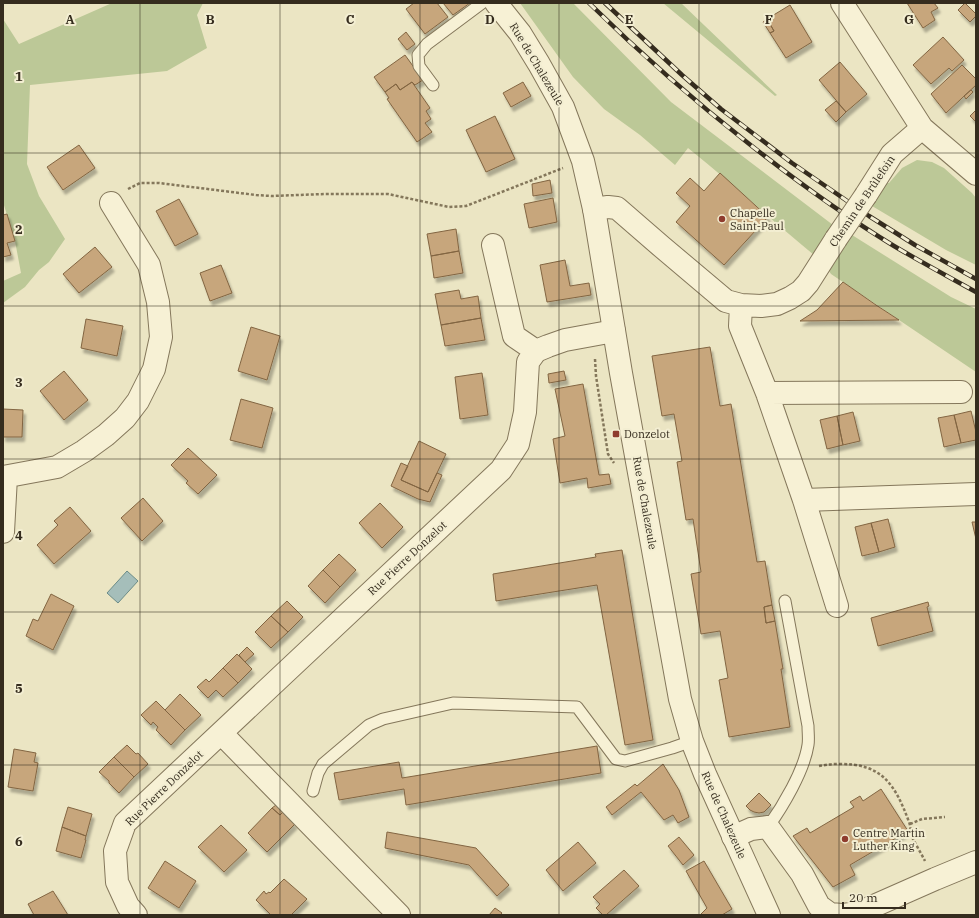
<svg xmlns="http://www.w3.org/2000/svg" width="979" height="918" viewBox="0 0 979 918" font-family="'IBM Plex Serif',serif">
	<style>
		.green { fill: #bcc897 }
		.water { fill: #a5beba; stroke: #6c8c88 }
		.building { fill: #c7a67b; stroke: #826542; filter: url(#shadow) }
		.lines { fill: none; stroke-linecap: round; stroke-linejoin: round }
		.service-casing { stroke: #84775b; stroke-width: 13 }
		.minor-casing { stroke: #84775b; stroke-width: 24 }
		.tertiary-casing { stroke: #84775b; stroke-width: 24 }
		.path { stroke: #84775b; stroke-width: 2.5; stroke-dasharray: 3 2; stroke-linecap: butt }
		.service { stroke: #f7f1d5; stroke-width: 11 }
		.minor { stroke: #f7f1d5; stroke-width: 22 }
		.tertiary { stroke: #f7f1d5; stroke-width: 22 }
		.rail-casing { stroke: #352c1e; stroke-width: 4.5 }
		.rail { stroke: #f3eed2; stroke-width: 3; stroke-dasharray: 9; stroke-linecap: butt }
		.minor-bridge-casing { stroke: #84775b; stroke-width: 24; stroke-linecap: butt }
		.minor-bridge { stroke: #f7f1d5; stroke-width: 22 }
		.grid { fill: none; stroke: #352c1e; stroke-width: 1; stroke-opacity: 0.55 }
		.poi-dot { fill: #8f3c2e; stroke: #f3eed2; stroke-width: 1.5 }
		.labels { text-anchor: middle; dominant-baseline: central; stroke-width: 4; stroke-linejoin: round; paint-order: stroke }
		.street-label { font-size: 11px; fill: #352c1e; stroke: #f3eed2 }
		.poi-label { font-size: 11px; fill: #352c1e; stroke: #f3eed2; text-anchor: start }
		.grid-label { font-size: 13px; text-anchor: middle; font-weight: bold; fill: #352c1e; stroke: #f3eed2; stroke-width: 4; stroke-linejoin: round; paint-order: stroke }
	</style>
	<defs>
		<filter id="shadow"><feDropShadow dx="2.5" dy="4.5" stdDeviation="1" flood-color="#0004"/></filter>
	</defs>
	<rect width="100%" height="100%" fill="#ebe5c3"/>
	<path class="green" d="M112,3h91l-6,12 10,33 -40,23 -137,14 -3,79 12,32 26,43 -16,23 -10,8 -14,17 -22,16v-22l18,-8 -6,-32 -12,-39v-183l16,25z
		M520,3h53l98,99 162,123 -19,30c-43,-35 -83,-73 -126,-107l-13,17 -35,-30 -36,-26 -31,-32z
		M663,3h18l96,92 -2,1z
		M917,160l15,2 12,6 28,25 4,5v67l-30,-15 -79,-47 15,-20h7l13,-15z
		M852,235l99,62 25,12v63l-145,-98 -2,-3z"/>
	<path class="water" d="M127,571l11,10 -20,22 -11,-10z"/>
	<path class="building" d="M414,3h23l11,14 -23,17 -19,-25z
		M443,3h27l-17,12z
		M907,3h27l4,5 -7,4 4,8 -12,8z
		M965,3l11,11v2l-6,6 -12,-12z
		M790,5l22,37 -26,16 -16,-25 4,-2 -7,-12z
		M767,19l7,12 -4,2 -7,-11z
		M406,32l9,12 -8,6 -9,-11z
		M943,37l21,23 -12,11 -3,-3 -18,16 -18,-19z
		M405,55l18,25 -8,5 -3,-3 -12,8 -4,-6 -11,8 -11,-15z
		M840,62l27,32 -21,18 -27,-32z
		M962,65l14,14v6l-30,28 -15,-19z
		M412,82l18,26 -4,3 5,8 -6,4 7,9 -15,10 -30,-43 2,-1 -4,-6 11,-8 4,6z
		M523,82l8,14 -20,11 -8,-14z
		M971,90l2,2 -7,7 -2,-3z
		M836,101l10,11 -10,10 -11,-12z
		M976,110v12l-6,-6z
		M495,116l20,43 -29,13 -20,-42z
		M79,145l16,23 -32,22 -16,-23z
		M720,173l48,44 -44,48 -48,-43 14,-16 -14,-13 14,-15 14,13z
		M550,180l2,13 -19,3 -1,-12z
		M553,198l4,24 -28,6 -5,-24z
		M179,199l19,35 -23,12 -19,-35z
		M7,214l8,27 -8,2 4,12 -8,2v-42z
		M456,229l3,22 -28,5 -4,-22z
		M95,247l17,20 -33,26 -16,-19z
		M459,251l4,22 -29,5 -3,-22z
		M565,260l5,26 19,-3 2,12 -44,7 -7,-37z
		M221,265l11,28 -22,8 -10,-28z
		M843,282l33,23 23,15 -99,1 17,-11z
		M459,290l2,9 17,-3 3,22 -40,7 -6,-31z
		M481,318l4,22 -40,6 -4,-21z
		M86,319l37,7 -6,30 -36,-8z
		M251,327l29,9 -13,44 -29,-9z
		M710,347l10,59 11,-2 26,158 8,-1 7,44 -8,2 2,16 9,-2 8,48h-2l9,58 -61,10 -10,-57 9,-2 -8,-47 -19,3 -10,-60 10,-2 -8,-53 -7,1 -9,-58 5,-1 -8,-47 -12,2 -10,-60z
		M64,371l24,29 -24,20 -24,-29z
		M564,371l2,9 -17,3 -1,-9z
		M482,373l6,42 -28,4 -5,-42z
		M583,384l16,91 10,-1 2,10 -23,4 -1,-10 -27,5 -7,-44 12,-3 -10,-47z
		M241,399l32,9 -11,40 -32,-8z
		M3,409l20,1 -1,27h-19z
		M971,411l5,21v8l-15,3 -7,-28z
		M853,412l7,29 -17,4 -6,-29z
		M954,415l7,28 -17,4 -6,-29z
		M837,416l6,29 -16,4 -7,-29z
		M419,441l27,13 -18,38 -27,-12z
		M188,448l29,27 -19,19 -12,-11 2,-2 -17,-16z
		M401,463l7,3 -7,14 27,12 9,-19 5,2 -12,27 -12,-3 -27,-13z
		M143,498l20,23 -21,20 -21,-23z
		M380,503l23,24 -21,21 -23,-25z
		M70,507l21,24 -37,33 -17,-19 21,-20 -4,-4z
		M888,519l7,28 -16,5 -8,-29z
		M972,522h4v17z
		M871,523l8,29 -17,4 -7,-29z
		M622,550l31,190 -28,5 -28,-160 -101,16 -3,-27 103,-17 -1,-3z
		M339,554l17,16 -16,17 -17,-17z
		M323,570l17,17 -15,16 -17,-17z
		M51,594l23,12 -21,44 -27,-14 7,-17 5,2z
		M287,601l16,16 -15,15 -17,-16z
		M928,602l1,4 -2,1 6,24 -55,15 -7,-28z
		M772,605l3,16 -9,2 -2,-16z
		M271,616l17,16 -17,16 -16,-16z
		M247,647l7,7 -9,8 -6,-7z
		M237,654l15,15 -14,14 -15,-15z
		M223,668l15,15 -15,14 -7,-7 -8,8 -11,-11 9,-8 3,3z
		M180,694l21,21 -16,15 -20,-20z
		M156,701l29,29 -14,15 -15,-15 2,-3 -5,-5 -2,3 -10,-10z
		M127,745l9,9 2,-1 10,11 -14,13 -20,-20z
		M597,746l4,27 -195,32 -2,-16 -65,11 -5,-27 65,-11 3,16z
		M14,749l22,4 -2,9 4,1 -5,28 -25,-4z
		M114,757l20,20 -15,16 -10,-10v-2l-10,-9z
		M663,764l16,26 10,27 -11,6 -5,-8 -9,5 -23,-28 -29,23 -6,-8 29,-23 2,2z
		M881,789l27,42 -58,34 5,10 -22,12 -40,-51 14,-8 3,5 44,-26 -4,-5 10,-6 3,5z
		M759,793l12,12 -7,7 -5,1 -5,-1 -4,-2 -4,-4z
		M276,805l7,7 -3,3 -8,-7z
		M68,807l24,7 -6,22 -24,-9z
		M272,808l8,7 3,-3 12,12 -28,28 -19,-19z
		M221,825l26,25 -23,22 -26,-25z
		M62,827l24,9 -1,4h1l-5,18 -25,-7z
		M387,832l89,16 33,37 -12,11 -28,-31 -84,-17z
		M679,837l15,18 -11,10 -15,-19z
		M578,842l18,21 -33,28 -17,-21z
		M165,861l31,20 -17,27 -31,-20z
		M704,861l28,48 -10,6h-22l7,-7 -21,-37z
		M624,870l15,16 -33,29h-3l-7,-7 4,-4 -7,-7z
		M284,879l23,20 -16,16h-20l-15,-15 8,-9 2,3 3,-2 1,1z
		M53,891l15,24h-34l-6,-11z
		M495,908l7,5 -2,2h-11z"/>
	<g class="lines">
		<defs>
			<path id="service" d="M433,85l-14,-19 -1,-11 9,-11 55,-41
				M313,791l5,-18 5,-9 46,-39 14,-6 70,-16 124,4 39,52 9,2 47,-13 20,-7
				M768,827c15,-21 36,-56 40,-82 1,-6 0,-12 0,-19l-23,-125"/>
			<path id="minor" d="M842,3l80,125 54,46
				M866,195l26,-41 30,-26
				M594,209l14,-2 9,1 45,39 64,54 15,4 20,1 16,-2 13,-6 11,-7 7,-8 28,-44
				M493,245l21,91 22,15
				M741,305l-1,21 27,67 37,107 33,106
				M767,393l194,-1
				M3,477l54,-10 27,-16 22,-16 19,-17 13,-17 16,-32 7,-32 -3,-35 -9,-37 -38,-62
				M804,500l172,-6
				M3,532l3,-55
				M221,733l178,182
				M733,837l18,-8 17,-2 34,47 17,32 11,8 12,1
				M136,915l-8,-9 -11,-24 -2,-31 10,-28 376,-353 17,-26 7,-32 3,-50 8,-11 12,-5 17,-6 49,-9
				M843,915l15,-2 77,-34 41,-17"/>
			<path id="tertiary" d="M496,3l24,30 19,31 24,43 20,54 11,48 27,164 59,326 12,42 13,33 64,141"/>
		</defs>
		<use href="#service" class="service-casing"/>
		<use href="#minor" class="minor-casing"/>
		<use href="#tertiary" class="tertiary-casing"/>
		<path class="path" d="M128,189l12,-6h19l97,12 15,1 54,-2h63l61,13 17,-1 97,-38
			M595,359l1,17 12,78 6,9
			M819,766c6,-1 12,-2 19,-2 44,-1 57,20 71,58 2,5 1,10 3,15 4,8 9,16 13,24
			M910,824l12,-5 23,-2"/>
		<use href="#service" class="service"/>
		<use href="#minor" class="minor"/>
		<use href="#tertiary" class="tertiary"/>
		<defs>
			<path id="rail" d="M589,3c51,50 103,96 159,140 47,37 95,72 146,103 27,16 55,31 82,46
				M605,3l77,72 39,34 71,54 77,53 46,29 61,34"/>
		</defs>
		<use href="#rail" class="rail-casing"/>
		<use href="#rail" class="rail"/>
		<defs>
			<path id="minor-bridge" d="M836,239l30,-44"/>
		</defs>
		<use href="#minor-bridge" class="minor-bridge-casing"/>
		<use href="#minor-bridge" class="minor-bridge"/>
	</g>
	<path class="grid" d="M140,3v912M280,3v912M420,3v912M559,3v912M699,3v912M839,3v912M3,153h973M3,306h973M3,459h973M3,612h973M3,765h973"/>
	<g class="poi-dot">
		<circle cx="722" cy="219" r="4"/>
		<rect x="612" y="430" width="8" height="8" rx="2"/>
		<circle cx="845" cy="839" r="4"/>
	</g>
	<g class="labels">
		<g class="street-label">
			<text transform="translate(537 64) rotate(59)">Rue de Chalezeule</text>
			<text transform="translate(862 201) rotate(-56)">Chemin de Brûlefoin</text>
			<text transform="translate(645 503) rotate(80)">Rue de Chalezeule</text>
			<text transform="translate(407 558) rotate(-43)">Rue Pierre Donzelot</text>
			<text transform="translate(164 788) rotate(-44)">Rue Pierre Donzelot</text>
			<text transform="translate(724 815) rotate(66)">Rue de Chalezeule</text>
		</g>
		<g class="poi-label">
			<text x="730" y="213">Chapelle<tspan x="730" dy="13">Saint-Paul</tspan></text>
			<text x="624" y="434">Donzelot</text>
			<text x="853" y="833">Centre Martin<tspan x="853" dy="13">Luther King</tspan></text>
		</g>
	</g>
	<g class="grid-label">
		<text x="70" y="24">A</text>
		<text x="210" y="24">B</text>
		<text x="350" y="24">C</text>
		<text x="490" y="24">D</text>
		<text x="629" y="24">E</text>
		<text x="769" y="24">F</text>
		<text x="909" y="24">G</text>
		<text x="19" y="81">1</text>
		<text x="19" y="234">2</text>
		<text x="19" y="387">3</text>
		<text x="19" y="540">4</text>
		<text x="19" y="693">5</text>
		<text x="19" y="846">6</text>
	</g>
	<rect width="979" height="918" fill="none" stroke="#352c1e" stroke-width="8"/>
	<path d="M843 902v6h62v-6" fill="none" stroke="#352c1e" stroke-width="2"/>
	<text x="849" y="902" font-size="12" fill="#352c1e" stroke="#f3eed2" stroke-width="3" paint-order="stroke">20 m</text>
</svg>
